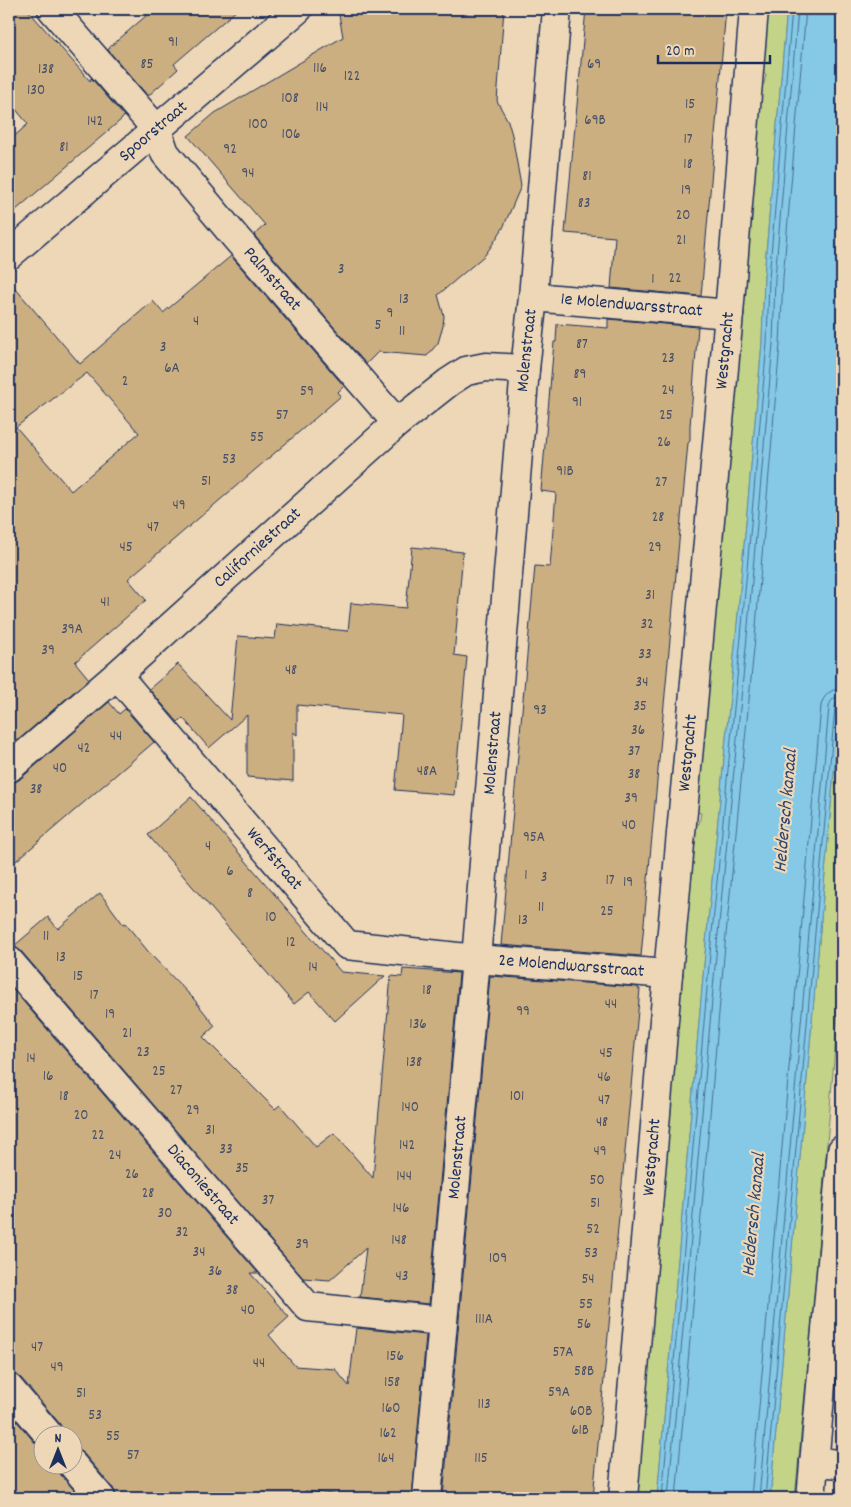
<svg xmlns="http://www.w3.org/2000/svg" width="851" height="1507" viewBox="0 0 851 1507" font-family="Dekko,sans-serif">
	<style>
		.green { fill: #c3d387; stroke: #6f8172 }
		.water { fill: #85c9e6; stroke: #5b8bb0 }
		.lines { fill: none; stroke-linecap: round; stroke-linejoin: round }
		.shore { stroke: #456d94; stroke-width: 1 }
		.building { fill: #ccaf81; stroke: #1b2f5e; fill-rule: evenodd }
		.minor-casing { stroke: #1b2f5e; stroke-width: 31 }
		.minor { stroke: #edd7b6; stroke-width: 28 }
		.labels { text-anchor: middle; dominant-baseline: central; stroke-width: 4.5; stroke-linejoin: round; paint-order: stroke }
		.number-label { font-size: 15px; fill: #474f67 }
		.street-label { font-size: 18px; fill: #1b2f5e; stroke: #edd7b6 }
		.water-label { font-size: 19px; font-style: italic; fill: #2b4672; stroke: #edd7b6 }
	</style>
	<rect width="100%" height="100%" fill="#edd7b6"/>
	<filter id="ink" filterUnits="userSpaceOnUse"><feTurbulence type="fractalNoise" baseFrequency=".02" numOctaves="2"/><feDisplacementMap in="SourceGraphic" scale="10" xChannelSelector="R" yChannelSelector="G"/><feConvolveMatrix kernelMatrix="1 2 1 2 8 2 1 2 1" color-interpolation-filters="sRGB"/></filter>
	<g filter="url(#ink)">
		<path class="green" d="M761,9h26l-23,268 -2,66 -26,293 -30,307 -49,555h-27l58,-673 11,-1 2,-11 -11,-2 65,-727h9l2,-10 -10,-1z
			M842,680v285l-29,344 -18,189h-25z"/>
		<path class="water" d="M787,9h55v671l-72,818h-113l49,-555 30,-307 26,-293 2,-66z"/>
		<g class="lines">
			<path class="shore" d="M662,1498l49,-555 30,-306 26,-294 2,-65 23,-269
				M668,1498l49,-554 30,-307 26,-293 2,-66 23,-269
				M676,1498l49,-553 30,-307 25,-294 3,-66 23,-269
				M751,1498l70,-792c2,-11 10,-17 21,-18
				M759,1498l70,-791c1,-7 6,-11 13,-11
				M765,1498l70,-791 2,-4 5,-1"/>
		</g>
		<path class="building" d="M9,9h18l63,72 1,-3 33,38 -2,3 -113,97v-75l19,-17 -19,-23z
			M154,9h84l-64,55 4,5 -30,27 -40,-46 3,-4z
			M338,9h166l-7,92 11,20 4,14 9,51 -18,42 -13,20 -5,7 -47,40 6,21 -1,10 -5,17 -11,13 -49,-4 -12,12 -112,-129 11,-10 -77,-89 27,-23 128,-76z
			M586,9h140l-25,287 -90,-8 4,-51 -50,-4z
			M231,256l113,130 -6,6 3,4 -213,183 18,21 -71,62 14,17 -80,69v-467l71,83 73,-63 10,12zM87,373l52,60 -68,58 -55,-64z
			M608,319l90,8 -8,99v15l-2,2 -47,513 -140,-11 34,-379 15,1 6,-74 -15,-2 13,-149h2l1,-18 51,4z
			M412,547l51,5 -9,103 13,2 -13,138 -59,-5 7,-75 -105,-10v30l-4,-3v49l-46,-4v-62l-38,33 -26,-30 -5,4 -29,-33 29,-25 52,56 8,-84 37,3 2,-15 71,7 3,-28 55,5z
			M109,702l10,12 6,-5 29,33 -145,125v-84h3l7,-3z
			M191,797l150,175 44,4 -50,45 -26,-29 -15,12 -146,-169z
			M100,893l23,31 2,-1 26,32 42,43 22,28 -12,11 72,72 5,-4 36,42 18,-14 39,45 18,-202 11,1 1,-8 56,4 -30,331 -69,-7 6,-49 -36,32 -27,-2 -282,-327 -7,-5 34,-29 10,12z
			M490,976l148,11v2h2l-47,509h-150z
			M9,985l249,288h-8l39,44 -20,18 26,31 40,3 14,17 7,-58 70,7 -14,163h-44l-63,-7 -1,7h-188v-3l-3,-7 -29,-34 -6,-4 -6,-1v-15h-9v-3l-3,-7 -39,-46 -6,-4 -6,-1z
			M9,1412l27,32 6,5v15h15l3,10 21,24h-72z"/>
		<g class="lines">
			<defs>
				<g id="minor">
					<path id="s1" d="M52,9l105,121 8,23 71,85 161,185"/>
					<path id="s2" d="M9,255l289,-246"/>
					<path id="s3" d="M533,297l196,17"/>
					<path id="s4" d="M117,675l230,270 129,14 192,15"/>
					<path id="s5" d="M9,768l108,-93 280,-252 52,-41 17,-11 20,-4 39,2"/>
					<path id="s6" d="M9,961l299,346 134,14"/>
					<path d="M9,1388l39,46"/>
					<path d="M814,1462l28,2"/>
					<path d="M72,1464l29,34"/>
					<path id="s7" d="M427,1498l49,-539 49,-590 8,-72 24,-288"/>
					<path id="s8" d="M623,1498l45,-524 61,-660 25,-305"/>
					<path d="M811,1498l31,-348"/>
				</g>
			</defs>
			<use href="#minor" class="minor-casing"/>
			<use href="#minor" class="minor"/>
		</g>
	</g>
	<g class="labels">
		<g class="number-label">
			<text x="173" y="43">91</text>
			<text x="147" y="65">85</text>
			<text x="594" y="65">69</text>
			<text x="320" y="69">116</text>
			<text x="46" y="70">138</text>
			<text x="352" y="77">122</text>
			<text x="36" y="91">130</text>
			<text x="290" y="99">108</text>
			<text x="690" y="105">15</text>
			<text x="322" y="108">114</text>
			<text x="595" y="121">69B</text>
			<text x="95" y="122">142</text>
			<text x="258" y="125">100</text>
			<text x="291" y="135">106</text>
			<text x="688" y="140">17</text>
			<text x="64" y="148">81</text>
			<text x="230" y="150">92</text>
			<text x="688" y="165">18</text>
			<text x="248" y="174">94</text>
			<text x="587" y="177">81</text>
			<text x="686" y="191">19</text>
			<text x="584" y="204">83</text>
			<text x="683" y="216">20</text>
			<text x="681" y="241">21</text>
			<text x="341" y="270">3</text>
			<text x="675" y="279">22</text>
			<text x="653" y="280">1</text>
			<text x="404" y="300">13</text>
			<text x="390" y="314">9</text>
			<text x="196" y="322">4</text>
			<text x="378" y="326">5</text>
			<text x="402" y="332">11</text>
			<text x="582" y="345">87</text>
			<text x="163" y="348">3</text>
			<text x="668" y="359">23</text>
			<text x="172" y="369">6A</text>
			<text x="580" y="375">89</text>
			<text x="125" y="382">2</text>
			<text x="668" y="391">24</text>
			<text x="307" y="392">59</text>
			<text x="577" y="403">91</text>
			<text x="282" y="416">57</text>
			<text x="666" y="416">25</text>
			<text x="257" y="438">55</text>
			<text x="664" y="443">26</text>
			<text x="229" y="460">53</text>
			<text x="565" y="472">91B</text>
			<text x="206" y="482">51</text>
			<text x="661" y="483">27</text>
			<text x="179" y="506">49</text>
			<text x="658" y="518">28</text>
			<text x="153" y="528">47</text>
			<text x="126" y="548">45</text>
			<text x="655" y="548">29</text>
			<text x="650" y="596">31</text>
			<text x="105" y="603">41</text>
			<text x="647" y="625">32</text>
			<text x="72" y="630">39A</text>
			<text x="48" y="651">39</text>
			<text x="645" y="655">33</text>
			<text x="291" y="671">48</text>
			<text x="642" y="683">34</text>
			<text x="640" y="707">35</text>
			<text x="540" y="711">93</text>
			<text x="638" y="731">36</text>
			<text x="116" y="737">44</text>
			<text x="84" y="749">42</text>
			<text x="634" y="752">37</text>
			<text x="60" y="769">40</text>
			<text x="427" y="772">48A</text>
			<text x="634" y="775">38</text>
			<text x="36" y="790">38</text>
			<text x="631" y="799">39</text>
			<text x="629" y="826">40</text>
			<text x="534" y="838">95A</text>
			<text x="208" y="847">4</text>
			<text x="230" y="872">6</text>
			<text x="526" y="876">1</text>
			<text x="544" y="878">3</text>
			<text x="610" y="881">17</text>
			<text x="628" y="883">19</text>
			<text x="250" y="894">8</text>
			<text x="541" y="908">11</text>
			<text x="607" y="912">25</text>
			<text x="271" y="918">10</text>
			<text x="523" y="921">13</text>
			<text x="46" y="937">11</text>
			<text x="291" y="943">12</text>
			<text x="61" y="958">13</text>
			<text x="313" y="968">14</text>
			<text x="78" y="977">15</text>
			<text x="427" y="991">18</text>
			<text x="94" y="996">17</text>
			<text x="611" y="1005">44</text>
			<text x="523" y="1012">99</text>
			<text x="110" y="1015">19</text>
			<text x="418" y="1025">136</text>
			<text x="127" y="1034">21</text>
			<text x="143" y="1053">23</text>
			<text x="606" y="1054">45</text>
			<text x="31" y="1059">14</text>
			<text x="414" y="1063">138</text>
			<text x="159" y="1072">25</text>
			<text x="48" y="1077">16</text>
			<text x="604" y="1078">46</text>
			<text x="176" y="1091">27</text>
			<text x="64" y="1097">18</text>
			<text x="517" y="1097">101</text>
			<text x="604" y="1101">47</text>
			<text x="410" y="1108">140</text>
			<text x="193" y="1111">29</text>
			<text x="81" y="1116">20</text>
			<text x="602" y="1123">48</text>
			<text x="210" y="1131">31</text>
			<text x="98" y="1136">22</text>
			<text x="407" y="1146">142</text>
			<text x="226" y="1150">33</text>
			<text x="600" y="1152">49</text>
			<text x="115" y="1156">24</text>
			<text x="242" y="1169">35</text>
			<text x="132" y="1175">26</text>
			<text x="404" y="1177">144</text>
			<text x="597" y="1181">50</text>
			<text x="148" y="1194">28</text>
			<text x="268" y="1201">37</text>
			<text x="595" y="1204">51</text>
			<text x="401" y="1209">146</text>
			<text x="165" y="1214">30</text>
			<text x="593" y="1230">52</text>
			<text x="182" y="1233">32</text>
			<text x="399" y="1241">148</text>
			<text x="302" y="1245">39</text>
			<text x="199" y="1253">34</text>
			<text x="591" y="1254">53</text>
			<text x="498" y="1259">109</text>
			<text x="215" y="1272">36</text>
			<text x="402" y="1277">43</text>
			<text x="588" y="1280">54</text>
			<text x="232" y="1291">38</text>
			<text x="586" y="1305">55</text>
			<text x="248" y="1311">40</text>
			<text x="484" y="1320">111A</text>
			<text x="584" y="1325">56</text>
			<text x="37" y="1348">47</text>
			<text x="563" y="1353">57A</text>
			<text x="395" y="1357">156</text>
			<text x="259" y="1364">44</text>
			<text x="57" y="1368">49</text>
			<text x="584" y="1372">58B</text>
			<text x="392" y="1383">158</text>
			<text x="559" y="1393">59A</text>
			<text x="81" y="1394">51</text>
			<text x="484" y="1405">113</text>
			<text x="391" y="1409">160</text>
			<text x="581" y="1412">60B</text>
			<text x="95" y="1416">53</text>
			<text x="580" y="1431">61B</text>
			<text x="388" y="1434">162</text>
			<text x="113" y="1437">55</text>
			<text x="133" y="1456">57</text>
			<text x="386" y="1459">164</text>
			<text x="481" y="1459">115</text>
		</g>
		<g class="street-label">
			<text stroke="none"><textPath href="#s2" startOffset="190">Spoorstraat</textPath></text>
			<text stroke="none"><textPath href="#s1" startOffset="350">Palmstraat</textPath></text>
			<text stroke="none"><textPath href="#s3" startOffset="99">1e Molendwarsstraat</textPath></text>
			<text stroke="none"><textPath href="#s7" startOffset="1152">Molenstraat</textPath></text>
			<text stroke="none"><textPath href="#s8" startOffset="1152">Westgracht</textPath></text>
			<text stroke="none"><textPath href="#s5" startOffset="332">Californiestraat</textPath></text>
			<text stroke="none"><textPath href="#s8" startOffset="748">Westgracht</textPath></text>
			<text stroke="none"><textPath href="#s7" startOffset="748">Molenstraat</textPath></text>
			<text stroke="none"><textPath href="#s4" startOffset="242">Werfstraat</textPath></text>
			<text stroke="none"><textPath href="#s4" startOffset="580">2e Molendwarsstraat</textPath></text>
			<text stroke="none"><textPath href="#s7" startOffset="342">Molenstraat</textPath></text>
			<text stroke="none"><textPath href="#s8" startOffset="342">Westgracht</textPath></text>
			<text stroke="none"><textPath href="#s6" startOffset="296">Diaconiestraat</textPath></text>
		</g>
		<g class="water-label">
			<text transform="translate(787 811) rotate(-85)">Heldersch kanaal</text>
			<text transform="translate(755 1215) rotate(-85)">Heldersch kanaal</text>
		</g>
	</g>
	<rect width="851" height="1507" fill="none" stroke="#edd7b6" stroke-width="30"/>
	<rect x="15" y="15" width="821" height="1477" fill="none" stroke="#1b2f5e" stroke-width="2" filter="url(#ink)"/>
	<g transform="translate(58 1450)"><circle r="24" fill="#edd7b6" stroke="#999493"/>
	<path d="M0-4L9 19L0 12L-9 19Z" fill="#1b2f5e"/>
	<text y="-8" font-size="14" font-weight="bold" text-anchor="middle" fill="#1b2f5e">N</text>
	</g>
	<path d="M658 55v8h112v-8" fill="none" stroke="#1b2f5e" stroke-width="2.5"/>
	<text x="666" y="55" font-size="15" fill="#1b2f5e" stroke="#edd7b6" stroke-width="4" paint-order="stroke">20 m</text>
</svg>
